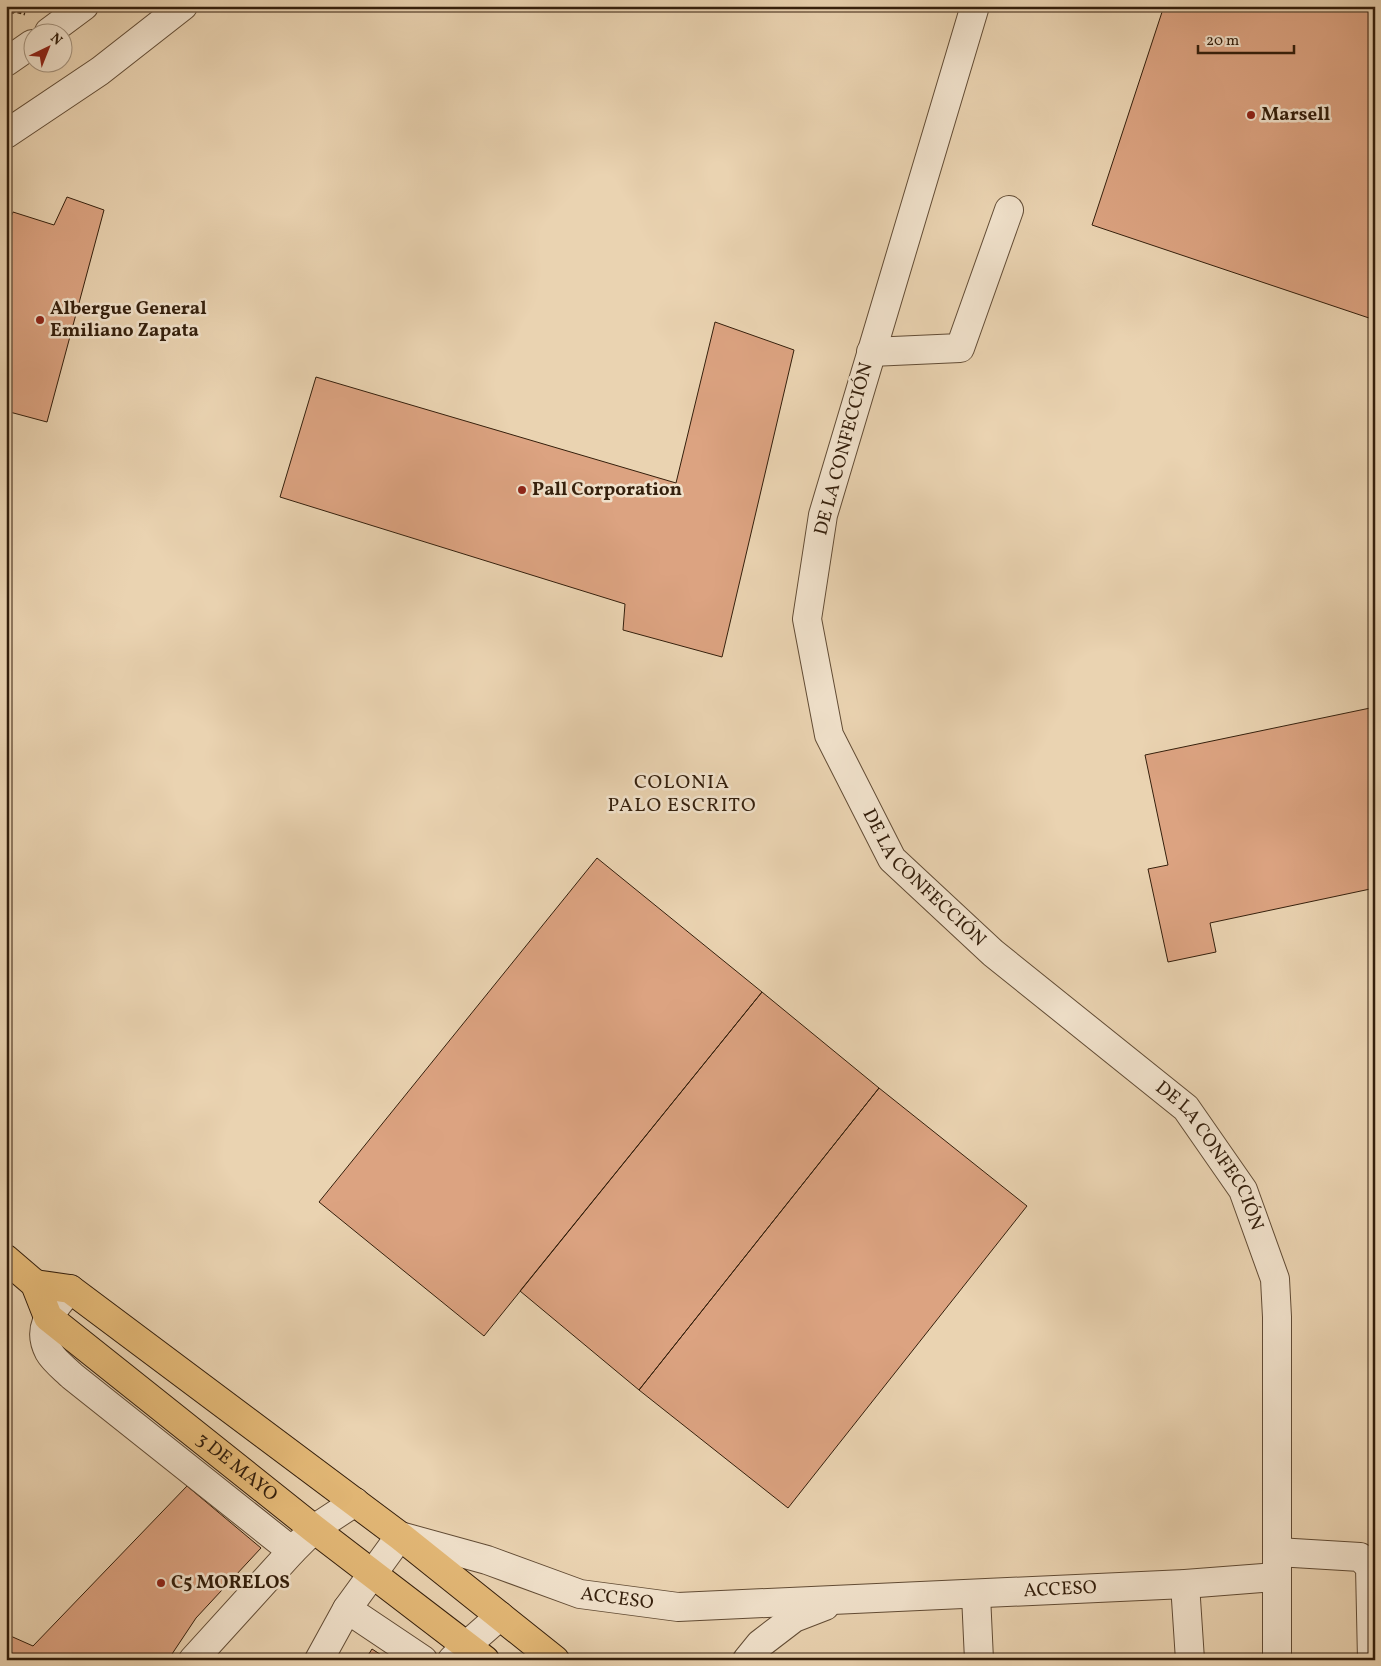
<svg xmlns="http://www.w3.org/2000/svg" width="1381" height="1666" viewBox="0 0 1381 1666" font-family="Vollkorn,serif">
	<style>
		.building { fill: #dca381; stroke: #341f0c }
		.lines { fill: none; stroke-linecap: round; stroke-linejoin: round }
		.minor-casing { stroke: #624c35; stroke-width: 30 }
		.major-casing { stroke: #341f0c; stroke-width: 30 }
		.path { stroke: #341f0c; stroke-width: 3; stroke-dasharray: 4 2.5; stroke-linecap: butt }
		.minor { stroke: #f1e2cc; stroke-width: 28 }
		.major { stroke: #e5ba78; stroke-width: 28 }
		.poi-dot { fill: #8f2418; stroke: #f1e2cc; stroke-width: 2 }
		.labels { text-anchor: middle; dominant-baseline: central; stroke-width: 5; stroke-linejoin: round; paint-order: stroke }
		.poi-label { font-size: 19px; font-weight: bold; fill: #341f0c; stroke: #f1e2cc; text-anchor: start }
		.street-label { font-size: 19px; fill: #341f0c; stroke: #f1e2cc }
		.neighbourhood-label { font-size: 20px; letter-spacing: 1px; fill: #341f0c; stroke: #f1e2cc }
	</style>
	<rect width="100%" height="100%" fill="#ead3b1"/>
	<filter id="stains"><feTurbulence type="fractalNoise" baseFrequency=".004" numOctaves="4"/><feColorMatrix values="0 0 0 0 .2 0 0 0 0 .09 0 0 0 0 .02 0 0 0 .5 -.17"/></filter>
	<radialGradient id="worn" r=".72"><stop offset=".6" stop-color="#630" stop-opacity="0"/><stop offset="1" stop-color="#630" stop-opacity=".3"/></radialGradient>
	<path class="building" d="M1164,6h211v314l-283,-95z
		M67,197l37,13 -57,212 -41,-11v-182l7,-17 41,13z
		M715,322l79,28 -72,307 -99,-27 2,-26 -345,-107 36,-120 360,106z
		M1375,707v181l-165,35 6,29 -48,10 -20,-93 20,-4 -23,-110z
		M597,858l165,134 -278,344 -165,-134z
		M762,992l117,96 -240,302 -119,-99z
		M879,1088l148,118 -239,302 -149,-118z
		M187,1486l74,62 -65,70 -28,42h-162v-26l27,12z
		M372,1649l17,11h-24z"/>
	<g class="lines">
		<defs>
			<g id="minor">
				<path id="s1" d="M975,6l-152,509 -16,104 22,116 63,124 101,94 193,155 57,82 32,89 2,38v343"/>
				<path d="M49,32l35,-26"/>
				<path d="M6,62l26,-18"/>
				<path d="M6,134l94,-63 83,-65"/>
				<path d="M871,352l89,-4 49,-138"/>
				<path d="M70,1289c-16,20 -35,37 -21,63 5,9 16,17 23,24l220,175"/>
				<path d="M1277,1552l83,5 10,10 2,93"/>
				<path d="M1185,1584l5,76"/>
				<path d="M976,1595l3,65"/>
				<path d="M347,1609l76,51"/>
				<path d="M193,1660l99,-109 22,-22 41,-27"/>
				<path id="s2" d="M319,1660l28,-51 53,-73 87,24 93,34 98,13 507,-23 91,-7"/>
				<path d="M452,1660l15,-15 33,-29"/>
				<path d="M747,1660l13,-16 34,-26 31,-12"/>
			</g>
			<g id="major">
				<path id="s3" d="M6,1259l29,25 13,33 266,212 171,131"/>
				<path d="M35,1284l35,5 330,247 155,124"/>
			</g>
		</defs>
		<use href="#minor" class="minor-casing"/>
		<use href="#major" class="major-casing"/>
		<path class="path" d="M6,16l9,-5 10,3"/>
		<use href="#minor" class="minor"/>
		<use href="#major" class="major"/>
	</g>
	<g class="poi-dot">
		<circle cx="1251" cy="115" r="5"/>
		<circle cx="40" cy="320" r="5"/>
		<circle cx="522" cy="490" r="5"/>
		<circle cx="161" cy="1583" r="5"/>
	</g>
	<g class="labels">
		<g class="poi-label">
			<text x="1261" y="115">Marsell</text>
			<text x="50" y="309">Albergue General<tspan x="50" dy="22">Emiliano Zapata</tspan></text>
			<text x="532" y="490">Pall Corporation</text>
			<text x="171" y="1583">C5 MORELOS</text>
		</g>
		<g class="street-label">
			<text transform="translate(844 449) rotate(-75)">DE LA CONFECCIÓN</text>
			<text stroke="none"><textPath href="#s1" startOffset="928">DE LA CONFECCIÓN</textPath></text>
			<text stroke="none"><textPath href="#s1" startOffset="1332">DE LA CONFECCIÓN</textPath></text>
			<text stroke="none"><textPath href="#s3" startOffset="315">3 DE MAYO</textPath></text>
			<text stroke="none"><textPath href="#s2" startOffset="819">ACCESO</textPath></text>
			<text stroke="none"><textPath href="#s2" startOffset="375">ACCESO</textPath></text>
		</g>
		<g class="neighbourhood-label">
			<text x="682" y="783">COLONIA<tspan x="682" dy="23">PALO ESCRITO</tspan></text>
		</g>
	</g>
	<rect width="1381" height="1666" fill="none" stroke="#ead3b1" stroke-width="25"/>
	<rect x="8" y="8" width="1366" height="1651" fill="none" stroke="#341f0c" stroke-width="2.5"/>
	<rect x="12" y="12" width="1356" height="1641" fill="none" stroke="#341f0c"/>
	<g transform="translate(48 48) rotate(43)"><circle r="24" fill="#f1e2cc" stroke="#a5947f"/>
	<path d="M0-4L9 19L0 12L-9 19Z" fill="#8f2418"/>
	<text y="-8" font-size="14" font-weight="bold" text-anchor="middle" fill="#341f0c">N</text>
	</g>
	<path d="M1198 45v8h96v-8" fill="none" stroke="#341f0c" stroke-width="2.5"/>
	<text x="1206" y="45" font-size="15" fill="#341f0c" stroke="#f1e2cc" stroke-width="4" paint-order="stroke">20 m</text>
	<rect width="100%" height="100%" filter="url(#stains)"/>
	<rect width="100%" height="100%" fill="url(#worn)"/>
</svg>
